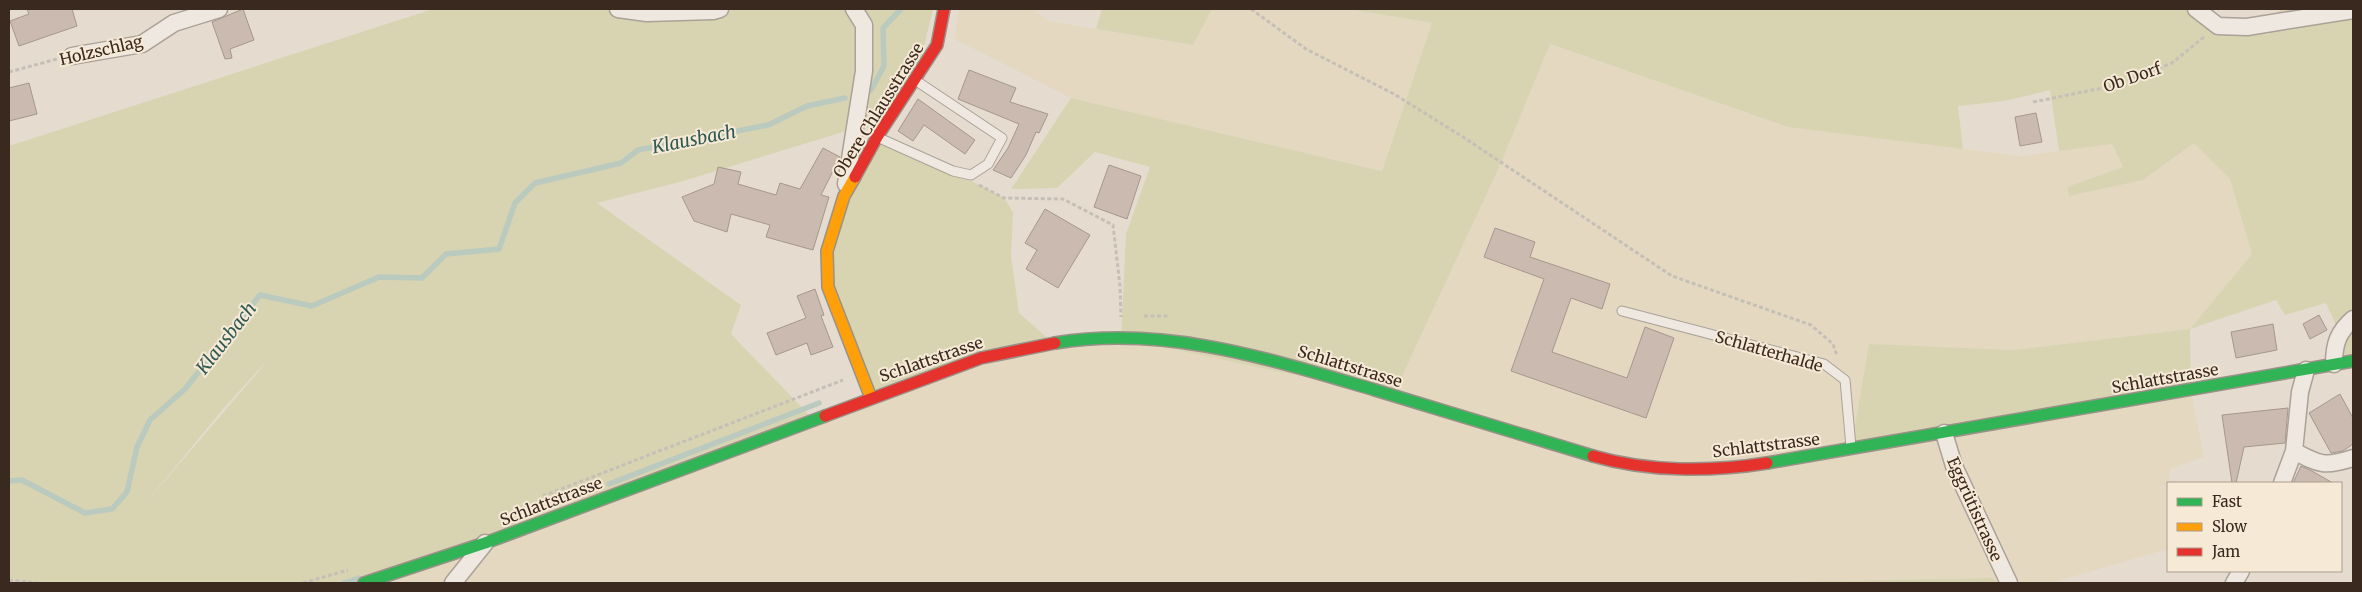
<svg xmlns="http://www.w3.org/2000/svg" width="2362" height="592" viewBox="0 0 2362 592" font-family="Merriweather,serif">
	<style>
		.farmland { fill: #e4d9c0 }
		.green { fill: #d8d4b2; fill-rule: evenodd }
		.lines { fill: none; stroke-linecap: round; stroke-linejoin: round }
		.stream { stroke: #bacabe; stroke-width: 5.5 }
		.building { fill: #cabab0; stroke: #a6978e }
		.lane-casing { stroke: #aba197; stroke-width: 11 }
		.street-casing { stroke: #aba197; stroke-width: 19 }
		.fast-casing { stroke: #9a9188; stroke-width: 14 }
		.slow-casing { stroke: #9a9188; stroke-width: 14 }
		.jam-casing { stroke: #9a9188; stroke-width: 14 }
		.path { stroke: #c6bfb7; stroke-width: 3; stroke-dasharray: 4 2.5; stroke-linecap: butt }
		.lane { stroke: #eee8e1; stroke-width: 9 }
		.street { stroke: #eee8e1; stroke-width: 16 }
		.fast { stroke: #30b455; stroke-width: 11 }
		.slow { stroke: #ff9f0a; stroke-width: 11 }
		.jam { stroke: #e5322d; stroke-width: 11 }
		.labels { text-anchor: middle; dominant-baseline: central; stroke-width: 4; stroke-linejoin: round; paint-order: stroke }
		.street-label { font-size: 16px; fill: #3a291f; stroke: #f6e9d6 }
		.water-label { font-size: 18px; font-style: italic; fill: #2f5a52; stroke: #f6e9d6 }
	</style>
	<rect width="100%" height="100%" fill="#e5dccf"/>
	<path class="farmland" d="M959,9h75l15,12 143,24 20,-36h137l83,14 -50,148 -311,-73 -117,-59z
		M1549,44l239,83 233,29 91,-12 11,23 -56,20 2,9 74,-16 51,-37 36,36 22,75 -62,75 -178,21 -143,-5 322,45 13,67 -34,12 -2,80 -117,34h-52l-7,-5 -272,5h-1356l617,-225 140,-20 272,58 108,-233z"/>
	<path class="green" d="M433,9h500l-12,49 -53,70 -25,4 -163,50 -83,21 144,102 -10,29 83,86 -450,163h-355v-437zM264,364v1l-120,140 80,-97z
		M1102,9h110l-19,36 -97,-16z
		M1349,9h847l22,17 29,1 21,8 12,-26h73v352l-19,3 5,-32 -13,-29 -41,12 -9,-15 -86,29 1,61 -340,60 18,-106 143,6 178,-21 62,-75 -22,-75 -36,-36 -51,37 -74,16 -2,-9 56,-20 -11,-23 -53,7 -9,-61 -45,11 -47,5 5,43 -175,-22 -238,-83 -49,119 -108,233 -272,-58 5,-104 24,-67 -55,-15 -38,36 -46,1 60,-91 311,73 50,-148z
		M877,137l76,34 51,27 9,14 -2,44 8,57 33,29 -181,56 -43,-111 16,-91z
		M1992,578l7,5h-279z"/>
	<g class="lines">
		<path class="stream" d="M871,90l13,-24 -1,-38 18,-19
			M9,481l13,-1 63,33 27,-4 15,-17 10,-45 13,-27 35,-31 75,-94 52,11 67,-29 43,1 24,-24 53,-5 16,-46 20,-20 86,-20 17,-13 130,-25 39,-19 38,-8
			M609,484l210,-81
			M344,583l15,-5"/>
	</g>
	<path class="building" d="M27,9h45l5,17 -58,20 -9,-25 19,-7z
		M243,9l11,31 -24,9 2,9 -7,1 -13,-37z
		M969,70l47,18 -6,14 38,12 -9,19 -3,-1 -10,23 -15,23 -18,-8 15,-22 11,-24 -61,-25z
		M29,83l8,31 -28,7v-33z
		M918,99l57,41 -10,14 -41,-29 -11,16 -15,-10z
		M2036,113l6,29 -22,4 -5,-29z
		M823,148l17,9 -19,38 8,2 -16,53 -47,-13 4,-12 -39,-11 -4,18 -33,-11 -12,-24 32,-13 4,-17 23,5 -3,12 38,11 4,-12 20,6z
		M1109,165l32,11 -14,43 -33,-12z
		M1045,209l45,26 -32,53 -32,-19 11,-19 -12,-7z
		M1495,228l40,14 -5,15 80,27 -8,25 -31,-11 -19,54 75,26 18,-51 29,11 -28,80 -135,-47 33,-92 -60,-22z
		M815,289l9,26 -3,1 12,31 -22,8 -4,-12 -31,12 -9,-22 39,-15 -9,-22z
		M2319,315l8,15 -17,9 -7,-15z
		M2273,324l4,26 -41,8 -5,-26z
		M2340,394l13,24v26l-10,7 -12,2 -22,-40z
		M2288,408l-3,35 -41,4 -8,36h-4l-10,-68z
		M2301,466l9,4 23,13h-40z"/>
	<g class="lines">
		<defs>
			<path id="lane" d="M877,137l76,34 18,4 17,-11 14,-26 -87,-58
				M1622,311l202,53 21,16 6,67"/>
			<path id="street" d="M618,9l29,4 66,-2 7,-2
				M2196,9l22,17 29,1 106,-17
				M72,56l70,-12 32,-21 45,-14
				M846,184l18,-113v-46l-10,-16
				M2334,364c0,-20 4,-32 19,-45
				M1944,433l10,33 55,117
				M2294,451c26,14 31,16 59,7
				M2282,483l12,-32 6,-59 6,-22
				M453,583l32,-40
				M2234,583l7,-12"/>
			<path id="fast" d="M1055,343c112,-18 214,16 320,47 73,22 146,44 218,66
				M1767,463l586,-102
				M364,583l121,-40 340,-127"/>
			<path id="slow" d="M855,177l-11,19 -17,55 1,36 43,111"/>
			<path id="jam" d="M855,177l22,-40 60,-92 7,-36
				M825,416l156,-58 74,-15
				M1593,456c55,16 118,16 174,7"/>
		</defs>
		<use href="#lane" class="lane-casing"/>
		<use href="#street" class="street-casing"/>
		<use href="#fast" class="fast-casing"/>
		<use href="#slow" class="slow-casing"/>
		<use href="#jam" class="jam-casing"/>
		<path class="path" d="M1251,9l55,40 88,45 69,43 209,139 139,49 22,19 4,12
			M9,72l48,-13
			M2033,102l80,-16 59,-23 32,-26
			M979,185l25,13 59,1 50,26 7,61 1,31
			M1144,316h26
			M543,496l300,-116
			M9,580l29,3
			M303,583l45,-13"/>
		<use href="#lane" class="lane"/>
		<use href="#street" class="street"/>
		<use href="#fast" class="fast"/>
		<use href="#slow" class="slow"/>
		<use href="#jam" class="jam"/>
	</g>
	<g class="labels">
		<g class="street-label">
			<text transform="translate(101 50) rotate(-13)">Holzschlag</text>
			<text transform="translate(2132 77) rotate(-19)">Ob Dorf</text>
			<text transform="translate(878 110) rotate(-58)">Obere Chlausstrasse</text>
			<text transform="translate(1769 351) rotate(16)">Schlatterhalde</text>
			<text transform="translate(931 359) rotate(-19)">Schlattstrasse</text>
			<text transform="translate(1350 366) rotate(17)">Schlattstrasse</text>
			<text transform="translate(2165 378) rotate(-10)">Schlattstrasse</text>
			<text transform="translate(1766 445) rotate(-7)">Schlattstrasse</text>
			<text transform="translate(551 501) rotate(-21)">Schlattstrasse</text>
			<text transform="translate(1975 509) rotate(66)">Eggrütistrasse</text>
		</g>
		<g class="water-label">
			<text transform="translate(694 139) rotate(-11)">Klausbach</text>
			<text transform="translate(226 338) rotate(-52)">Klausbach</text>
		</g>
	</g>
	<rect width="2362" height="592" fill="none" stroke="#3a291f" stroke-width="20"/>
	<rect x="2167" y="482" width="175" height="90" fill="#f6e9d6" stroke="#ab9c8d"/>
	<rect x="2177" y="498" width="25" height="8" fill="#30b455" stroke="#ab9c8d"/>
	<text x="2212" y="507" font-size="15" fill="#3a291f">Fast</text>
	<rect x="2177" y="523" width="25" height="8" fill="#ff9f0a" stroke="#ab9c8d"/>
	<text x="2212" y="532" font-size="15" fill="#3a291f">Slow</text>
	<rect x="2177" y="548" width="25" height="8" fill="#e5322d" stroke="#ab9c8d"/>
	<text x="2212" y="557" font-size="15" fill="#3a291f">Jam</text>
</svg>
